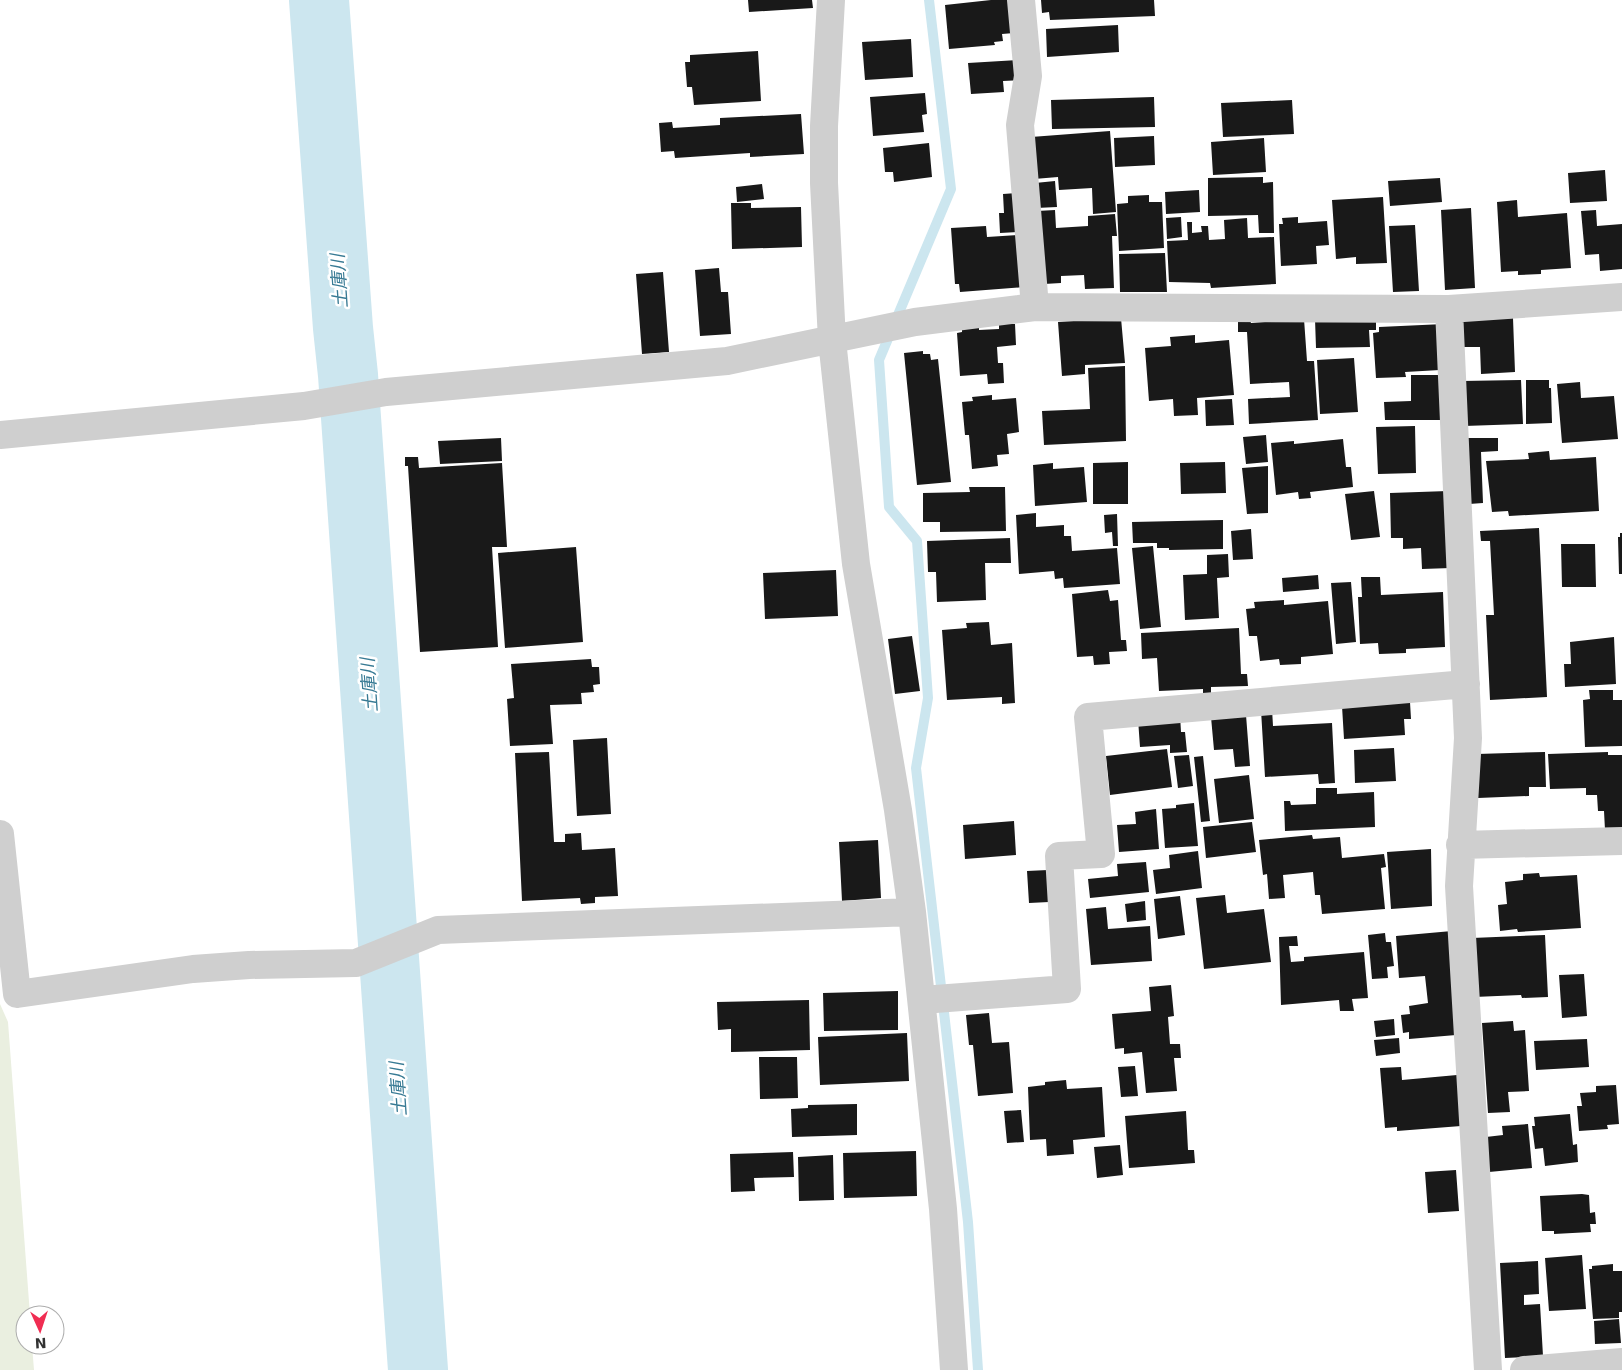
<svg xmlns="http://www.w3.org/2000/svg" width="1622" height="1370" viewBox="0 0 1622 1370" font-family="'DejaVu Sans','Noto Sans JP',sans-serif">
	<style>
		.green { fill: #eaefe0 }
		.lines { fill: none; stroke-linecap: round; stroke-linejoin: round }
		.stream { stroke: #cce6ef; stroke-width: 10 }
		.river { stroke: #cce6ef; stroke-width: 60 }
		.building { fill: #191919 }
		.minor { stroke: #cfcfcf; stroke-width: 28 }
		.labels { text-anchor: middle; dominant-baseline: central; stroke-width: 5; stroke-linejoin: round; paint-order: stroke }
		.water-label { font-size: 18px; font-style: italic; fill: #377a94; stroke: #fff }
	</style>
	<rect width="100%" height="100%" fill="#fff"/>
	<path class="green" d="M0,1004l8,18 22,293h-5v30h7l2,25h-34z"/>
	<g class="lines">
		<path class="stream" d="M929,0l22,189 -72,171 10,147 28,34 11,157 -12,70 52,454 10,148"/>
		<path class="river" d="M319,0l24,328 5,47 70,995"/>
	</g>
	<path class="building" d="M748,0h64l1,8 -64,4z
		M991,0h23v33l-12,1 1,7 -9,1 1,3 -46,4 -4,-44z
		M1041,0h113l1,16 -105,4 -1,-8 -7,1z
		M1118,25l1,27 -72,5 -1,-28z
		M911,39l2,38 -48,3 -3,-38z
		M758,51l3,50 -67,4 -2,-18h-5l-2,-25h5v-7z
		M1020,60l1,20 -18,1 1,11 -33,2 -3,-31z
		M925,93l2,21 -5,1 2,17 -51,4 -3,-39z
		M1154,97l1,30 -103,2 -1,-29z
		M1292,100l2,34 -71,3 -2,-34z
		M801,114l3,40 -54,3v-4l-75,5 -1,-7 -13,1 -2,-29 13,-1 1,6 47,-3v-7z
		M1110,131l6,81 -23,2 -1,-26 -33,2 -1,-13 -24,2 -3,-42z
		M1154,136l1,29 -40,2 -1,-29z
		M1264,138l2,34 -53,3 -2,-33z
		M929,143l3,34 -38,5 -1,-10h-8l-2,-24z
		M1605,170l2,31 -37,2 -2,-30z
		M1263,177v6l10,-1 1,51h-15l-1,-18 -50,1v-38z
		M1440,178l2,24 -52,4 -2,-25z
		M1055,181l2,26 -21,1 -1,-25z
		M762,184l2,15 -27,3 -1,-15z
		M1199,190l1,22 -34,2 -1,-22z
		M1017,193l2,39 -19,1 -1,-20h5l-1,-19z
		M1149,195v7h13l2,46 -45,3 -2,-47 11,-1v-7z
		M1383,197l4,66 -31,1v-7l-20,2 -4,-59z
		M1517,200l1,17 49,-4 4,55 -30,2v4l-23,1v-4l-17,1 -4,-70z
		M731,203h20v5l50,-1 1,40 -70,2z
		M1471,208l4,80 -30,2 -4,-80z
		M1055,210l1,18 32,-2v-10l27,-2 2,22h-5l2,52 -29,1 -1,-14 -23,1v7l-17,1 -7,-73z
		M1596,210l1,16 25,-2v45l-22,2 -1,-17 -14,1 -4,-44z
		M1181,217l1,20 -15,2 -1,-21z
		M1298,217v6l29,-2 2,24 -13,1 1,18 -36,2 -2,-42h4l-1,-6z
		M1247,218l1,20 26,-1 2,47 -65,4 -1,-5 -41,-1 -2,-41 21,-1 -1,-18h5v11l10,-1 -1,-6h7l1,14 16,-1 -1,-19z
		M1415,225l4,66 -26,1 -4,-66z
		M986,226l1,11 33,-2 4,52 -64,5 -1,-8h-4l-4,-56z
		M1165,253l2,39h-47l-1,-38z
		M719,268l2,24h7l3,42 -31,2 -5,-66z
		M663,272l6,80 -27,2 -6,-80z
		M1121,318l4,45 -40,2v9l-23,2 -4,-54z
		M1376,318v12h-7l1,17 -54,1 -1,-29z
		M1513,318l2,54 -34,2 -1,-27h-17l-1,-27z
		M1304,319l3,42h7l4,59 -69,4 -1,-25 42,-2 -1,-15 -39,2 -3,-52h-9v-12h12l1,3z
		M999,324h16l1,21 -19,2 1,16h5l1,20 -16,1 -1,-10 -27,2 -3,-43 5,-1v-3l17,-2v3l20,-1z
		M1444,324l-4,46 -35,2 1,5 -30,1 -3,-45 6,-1v-5z
		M1195,335v8l34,-3 5,55 -37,3 1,17 -24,1 -1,-17 -24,2 -4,-53 26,-2 -1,-9z
		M923,351v3h7l1,6 7,-1 13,123 -34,3 -13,-132z
		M1354,358l4,54 -38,2 -3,-54z
		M1125,366l1,75 -82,4 -2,-34 48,-2 -2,-41z
		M1411,375h29l1,45h-56l-1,-18 27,-1z
		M1521,380l2,44 -59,2 -2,-45z
		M1526,380h23v8h2l1,35 -26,1z
		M1580,382l1,16 33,-2 4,43 -56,4 -5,-59z
		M992,395v5l24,-2 3,34 -12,2 2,20 -12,1 1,11 -26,3 -3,-34h-4l-3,-33 11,-1 -1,-4z
		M1232,399l2,26 -28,1 -1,-26z
		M1415,426l1,47 -38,1 -2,-47z
		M1266,435l2,27 -22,2 -3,-27z
		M501,438l1,23 -62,3 -2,-23z
		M1467,438h31v13l-17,1 2,51 -14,1z
		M1343,439l3,28h5l2,20 -43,5 1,6 -12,1 -1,-7 -22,3 -5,-52 23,-2v3z
		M1549,451l1,9 46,-3 3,54 -90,5 -1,-5 -16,1 -6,-51 43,-2 -1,-6z
		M405,457h13l1,11 83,-5 5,84h-15l6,100 -78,5 -12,-186h-3z
		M1128,462v42h-35v-41z
		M1225,462l1,31 -45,1 -1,-31z
		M1053,463v6l31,-2 3,35 -52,4 -2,-41z
		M1268,466v47l-21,1 -5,-46z
		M969,487h36l1,44 -66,1v-10h-17v-29l47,-1z
		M1374,491l6,46 -29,3 -6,-46z
		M1448,491l3,77 -29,1 -1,-21 -18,1v-11h-12l-1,-45z
		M1036,513v14l28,-2v11h7l1,15 45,-3 3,36 -56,4 -1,-10 -8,1 -1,-8 -35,3 -3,-59z
		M1117,514l1,32h-5l-1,-14 -7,1 -1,-18z
		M1223,520v29l-54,1v-2h-12v-5h-24l-1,-21z
		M1539,528l8,169 -57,3 -4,-85h8l-4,-74h-9l-1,-10z
		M1251,529l2,30 -20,1 -2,-29z
		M1620,533h2v41h-3l-1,-37h2z
		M1010,538l1,25h-26l1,37 -49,2 -1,-30h-8l-1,-31z
		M1561,544h34l1,43h-34z
		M1153,546l8,81 -21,2 -8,-81z
		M576,547l7,95 -78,6 -7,-95z
		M1228,554l1,23 -12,1 2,40 -34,2 -2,-45 24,-1v-19z
		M836,570l2,46 -73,3 -2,-46z
		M1318,575l1,14 -36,3 -1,-14z
		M1361,577h19l1,18 62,-3 2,55 -39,2v4l-27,1 -1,-11 -18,1 -2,-47h4z
		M1351,582l5,60 -20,2 -5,-61z
		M1108,590l2,11 8,-1 3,40h5l1,11 -18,1 1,12 -16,1 -1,-9 -16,1 -5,-63z
		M1284,600v5l44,-4 5,53 -32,3v7l-21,1 -1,-6 -19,2 -3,-25h-8l-3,-27 9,-1 -1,-6z
		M989,622l2,23 21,-2 3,60 -13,1v-7l-55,3 -5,-70 25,-2 -1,-5z
		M1239,628l2,46h6l1,12 -37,1v7l-8,1v-6l-44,2 -2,-33 -15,1 -1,-26z
		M912,636l8,55 -25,3 -7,-55z
		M1614,637l2,47 -51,3 -1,-23h7l-1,-22z
		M591,659l1,8h7l1,17 -7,1 1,7 -13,1 1,11 -32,1 3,39 -43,2 -3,-47 7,-1 -3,-34z
		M1589,690h24v10h9v46l-37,1 -2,-47 7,-1z
		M1410,702l1,17h-7l1,16 -61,4 -2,-33z
		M1272,709l1,17 59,-3 3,60 -16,1 -1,-10 -53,3 -4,-67z
		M1180,715l1,17h4l2,20 -17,1v-8l-30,2 -2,-28z
		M1246,715l4,51 -15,1 -2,-18 -19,1 -3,-33z
		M607,738l4,76 -34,2 -4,-76z
		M1394,748l2,33 -41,2 -1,-33z
		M1167,749l5,38 -62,8 -4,-39z
		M549,752l5,90h11v-8l16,-1 1,17 33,-2 3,48 -23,1v6l-14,1 -1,-6 -58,3 -7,-148z
		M1545,752l1,35h-17v9l-51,2 -1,-44z
		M1608,752v3h14v74l-17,1 -1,-19h-6l-1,-16h-11v-7l-36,1 -2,-35z
		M1189,755l4,31 -15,2 -4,-32z
		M1203,756l7,65 -9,1 -7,-65z
		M1249,775l5,44 -35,4 -5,-44z
		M1316,788h21v6l37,-2 1,35 -90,4 -1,-30h6l1,4 25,-1z
		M1194,803l4,43 -33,2 -3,-39 14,-1v-3z
		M1156,809l3,40 -40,3 -2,-27 19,-1 -1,-12z
		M1014,821l2,34 -51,4 -2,-34z
		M1252,822l4,30 -50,6 -3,-31z
		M1312,835l1,4 27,-2 2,21 42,-4 2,13 -5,1 4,41 -63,5 -2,-19h-5l-2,-23 -30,3 2,23 -16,1 -2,-25 -4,1 -4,-35z
		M878,840l3,58 -39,3 -3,-59z
		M1431,849l1,57 -41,3 -4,-57z
		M1198,851l4,37 -46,6 -3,-24 17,-2 -1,-13z
		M1146,862l3,30 -59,6 -2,-19 30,-3 -1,-12z
		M1048,870l1,32 -20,1 -2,-32z
		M1539,873l1,4 37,-2 4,53 -63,4 -1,-3 -17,2 -2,-26 9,-1 -2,-22 18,-2v-6z
		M1225,895l2,18 37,-4 7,53 -67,7 -8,-71z
		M1180,896l5,39 -27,4 -4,-40z
		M1145,901l1,19 -19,2 -2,-18z
		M1106,907l2,22 42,-3 2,35 -61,4 -5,-56z
		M1452,931l4,104 -47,4v-7l-6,1 -2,-18 9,-1 -1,-8 19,-3 -3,-27 -26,2 -3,-42z
		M1385,933l1,9h5l3,24 -7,1 1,11 -16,1 -4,-44z
		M1545,935l3,62 -26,1 -1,-3 -47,2 -2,-59z
		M1297,936l1,10h-9l2,16 13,-1v-4l60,-5 4,46 -16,1 2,12h-14l-1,-11 -58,5 -2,-68z
		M1584,974l3,42 -25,2 -3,-43z
		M1171,985l3,31 -6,1 2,27h10l1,14h-7l3,33 -31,2 -4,-41 -18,2v-6l-9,1 -3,-35 39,-3 -2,-24z
		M898,991v39l-74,1 -1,-38z
		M809,1000l1,50 -79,2v-23l-13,1 -1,-28z
		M989,1013l3,30 17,-1 4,51 -35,3 -5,-51h-4l-3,-30z
		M1394,1019l1,16 -19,2 -2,-16z
		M1513,1021l1,10 11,-1 4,61 -21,1 2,20 -22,1 -6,-90z
		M907,1033l2,48 -89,4 -2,-48z
		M1399,1038l1,15 -24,3 -2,-16z
		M1587,1039l2,28 -53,3 -2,-29z
		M759,1057h38l1,41 -38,1z
		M1135,1066l3,30 -17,1 -3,-30z
		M1401,1067l1,13 55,-5 4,51 -64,5v-4l-12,1 -5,-60z
		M1066,1080l1,9 35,-2 3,50 -32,3 1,14 -27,2 -1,-17 -16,1 -2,-53 17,-2v-3z
		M1616,1085l3,39 -12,1 1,4 -29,2 -2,-25h5l-2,-13 16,-1v-6z
		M857,1104v31l-65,2 -1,-28 17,-1v-3z
		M1021,1110l3,32 -17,1 -3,-32z
		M1186,1111l2,39h6l1,13 -66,5 -4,-52z
		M1570,1114l3,31 4,-1 1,18 -33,4 -2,-18 -8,1 -3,-23h3l-1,-9z
		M1528,1124l4,44 -43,4 -3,-35 17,-2 -1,-9z
		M1120,1145l3,30 -26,3 -3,-31z
		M916,1151l1,45 -73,2 -1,-45z
		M793,1152l1,25 -40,1 1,13 -24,1 -1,-38z
		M833,1155l1,45 -35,1 -1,-44z
		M1456,1170l3,41 -31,2 -3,-41z
		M1582,1194l7,1 1,18 5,-1 1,12h-6l1,8 -37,2v-3h-12l-2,-35z
		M1582,1255l4,54 -37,2 -4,-53z
		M1538,1261l1,33 -15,1v10l16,-1 3,52 -38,2 -5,-95z
		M1613,1264v7h9v41h-3v6l-26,1 -4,-50h3v-3z
		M1619,1319l2,24 -26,1 -1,-23z"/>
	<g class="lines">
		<path class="minor" d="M831,0l-7,126v57l8,157 24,224 42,246 14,102 31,297 11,161
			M1021,0l7,76 -8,49 15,182
			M1449,309l19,429 -9,148 29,484
			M0,435l304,-29 82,-14 341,-31 188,-39 120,-15 414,2 173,-12
			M0,834l17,160 176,-25 56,-4 107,-2 82,-33 474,-18
			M1460,845l162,-4
			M922,1000l145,-11 -8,-133 42,-2 -13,-137 378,-33
			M1524,1370l98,-8"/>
	</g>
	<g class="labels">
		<g class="water-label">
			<text transform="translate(339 281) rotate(-94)">土庫川</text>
			<text transform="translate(369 685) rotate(-94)">土庫川</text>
			<text transform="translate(398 1089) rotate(-94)">土庫川</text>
		</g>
	</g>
	<g transform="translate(40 1330) rotate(177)"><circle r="24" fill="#ffffff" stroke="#adadad"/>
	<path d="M0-4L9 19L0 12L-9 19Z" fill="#f02d52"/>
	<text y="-8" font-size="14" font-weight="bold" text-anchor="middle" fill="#323232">N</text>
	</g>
</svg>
